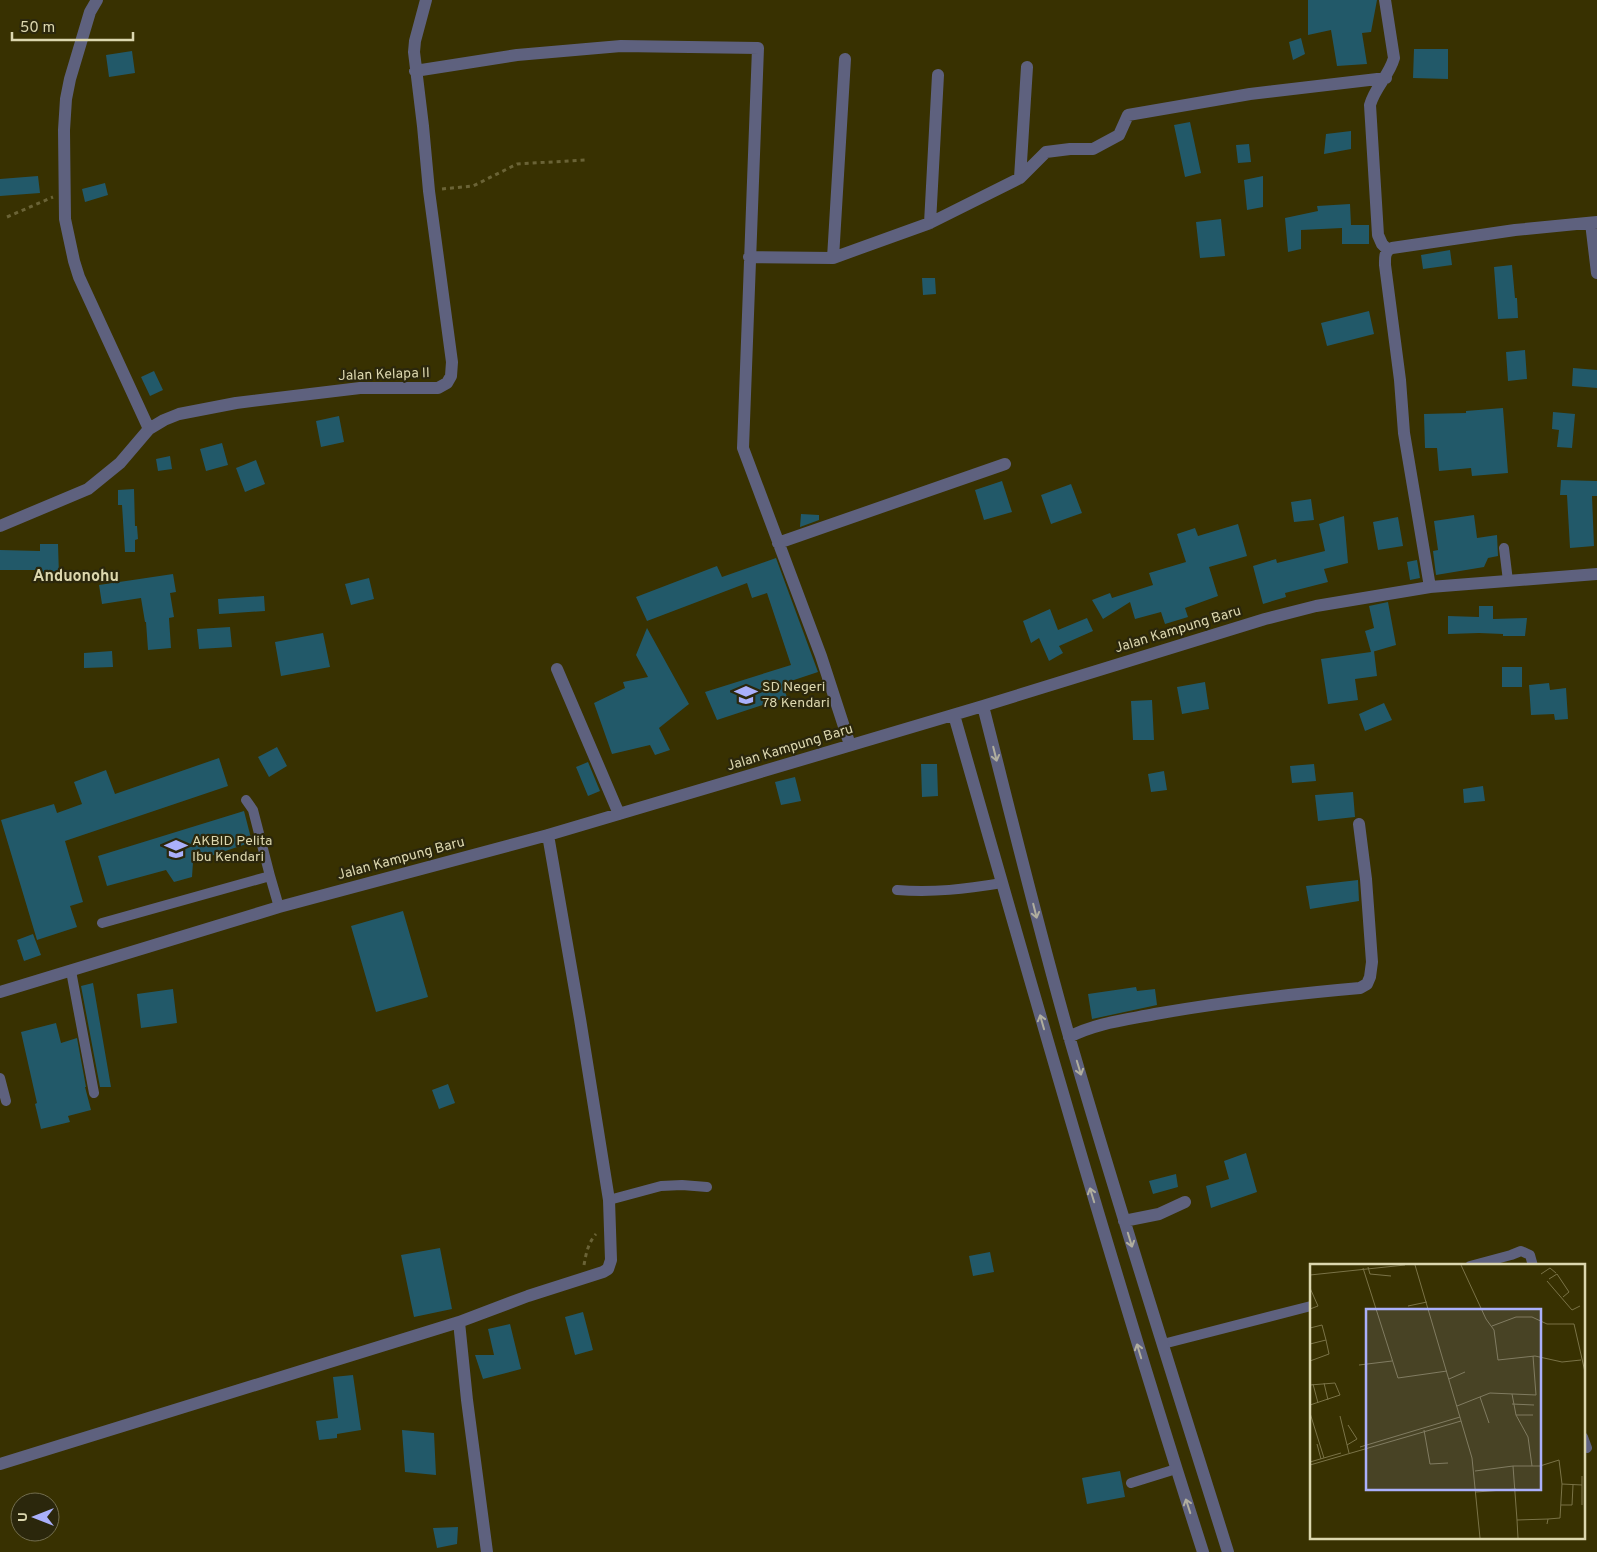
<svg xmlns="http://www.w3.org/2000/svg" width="1597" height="1552" viewBox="0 0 1597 1552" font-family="Overpass,sans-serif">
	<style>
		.building { fill: #225969 }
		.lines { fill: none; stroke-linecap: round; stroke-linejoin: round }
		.path { stroke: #6a6336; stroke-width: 3; stroke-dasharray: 4 4; stroke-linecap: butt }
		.service { stroke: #5e617e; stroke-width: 10 }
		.minor { stroke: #5e617e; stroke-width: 12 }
		.oneway { stroke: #b0ae9e }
		.labels { text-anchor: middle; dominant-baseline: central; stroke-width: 4.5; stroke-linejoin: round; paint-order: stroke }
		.street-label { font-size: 14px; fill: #dcd7af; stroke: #2b270c }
		.poi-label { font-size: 14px; fill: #dcd7af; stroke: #2b270c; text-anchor: start }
		.quarter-label { font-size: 16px; font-weight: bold; fill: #dcd7af; stroke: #2b270c }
		.inset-road { fill: none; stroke: #7a7347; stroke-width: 1 }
		.view { fill: #aab0fb; fill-opacity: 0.15; stroke: #aab0fb; stroke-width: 2.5 }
		.inset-edge { fill: none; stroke: #dcd7af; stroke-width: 2.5 }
	</style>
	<rect width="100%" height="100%" fill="#383101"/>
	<path class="building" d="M1308,0h69l-6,32 -9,1 5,31 -30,2 -6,-36 -23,5z
		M1301,38l4,16 -12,6 -4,-18z
		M1414,49h34v30l-35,-1z
		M132,51l3,22 -26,4 -3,-22z
		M1190,122l11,51 -16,4 -11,-52z
		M1351,131v18l-27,5 2,-20z
		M1249,144l2,18 -13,1 -2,-18z
		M38,176l2,17 -40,3v-17z
		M1263,176v31l-16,3 -3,-30z
		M105,183l3,12 -23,7 -3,-13z
		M1350,204l1,21h18v19h-27v-16l-41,2v19l-13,3 -3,-34 33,-7 -1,-5z
		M1221,219l4,37 -25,2 -4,-36z
		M1450,250l2,15 -29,4 -2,-14z
		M1512,265l3,33h2l1,20 -20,1 -4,-52z
		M922,278h13l1,16 -13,1z
		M1369,311l5,23 -47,12 -6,-23z
		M1525,350l2,29 -19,2 -2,-29z
		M1573,368l24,2v18l-25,-2z
		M154,371l9,19 -13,6 -9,-19z
		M1503,408l5,65 -36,3 -1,-8 -32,3 -2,-23h-12l-1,-34 42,-1v-2z
		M1553,412l22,2 -3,34 -15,-1 2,-17 -7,-1z
		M339,416l5,26 -23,5 -5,-26z
		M222,443l6,22 -22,6 -6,-22z
		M170,456l2,13 -14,2 -2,-12z
		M256,460l9,24 -20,8 -9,-24z
		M1561,480l36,1v15h-5l2,50 -24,2 -3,-53h-7z
		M1002,481l10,31 -28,8 -9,-30z
		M1071,484l11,29 -31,11 -10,-29z
		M134,489l1,37h2l1,13 -3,1v12h-10l-3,-47h-4v-15z
		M1311,499l3,21 -20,2 -3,-20z
		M801,514l18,1v5l-19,7z
		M1474,515l3,23 20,-3 1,21 -10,2 -4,9 -48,8 -3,-24 5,-1 -4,-29z
		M1344,516l4,47 -24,6 4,13 -43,11 1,4 -23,7 -10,-38 23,-7 1,4 48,-12 -6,-27z
		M1398,517l5,29 -25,4 -5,-28z
		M1238,524l9,32 -38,11 9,29 -33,12 3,9 -23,7 -4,-12 -26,7 -5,-17 -27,17 -11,-19 18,-7 2,5 41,-13 -4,-12 37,-11 -9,-28 18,-6 3,8z
		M40,544h18l1,32h-19v-6h-40v-20l40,1z
		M776,558l42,114 -36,12 5,13 -70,23 -12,-28 86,-27 -24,-72 -15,5 -5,-15 -100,38 -11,-24 81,-31 5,11z
		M1417,560l3,18 -10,2 -3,-18z
		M173,574l3,18 -6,1 4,24 -5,1 2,30 -23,2 -2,-28h-1l-4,-24 -39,6 -3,-19z
		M369,578l5,21 -23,6 -6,-21z
		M264,596l1,15 -46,3 -1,-15z
		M1388,602l8,43 -24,7 2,-1 3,25 -22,3 3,21 -30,4 -7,-45 50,-7 -6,-21 9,-3 -5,-22z
		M1479,606h14v13l34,-1 -2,18h-22v-2l-24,-1 -31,1v-18l31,1z
		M1050,609l8,21 29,-12 6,13 -34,15 4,7 -14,8 -10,-23 -8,5 -8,-22z
		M230,627l2,20 -33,2 -2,-20z
		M647,628l42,76 -30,24 11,22 -15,5 -5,-10 -38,9 -18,-51 31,-15 -2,-6 25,-5 -12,-22z
		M323,633l7,34 -49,9 -6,-34z
		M112,651l1,16 -29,1v-15z
		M1502,667h20v20h-20z
		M1205,682l4,27 -27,5 -5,-27z
		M1549,683l1,7 16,-2 2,31 -13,1 -1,-6 -23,1 -2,-30z
		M1152,700l2,40h-21l-2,-39z
		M1384,703l8,17 -27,11 -6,-17z
		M277,747l10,19 -18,11 -11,-20z
		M219,758l9,28 -163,55 18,61 -13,4 7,21 -40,13 -36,-120 53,-16 3,9 25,-9 -8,-22 32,-12 9,24z
		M588,762l12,29 -12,5 -12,-29z
		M921,764h16l1,32 -16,1z
		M1314,764l2,17 -24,2 -2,-17z
		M1164,771l3,19 -16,2 -3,-18z
		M795,777l6,24 -20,4 -6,-23z
		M1483,786l2,15 -21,2 -1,-14z
		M1353,792l2,25 -37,4 -3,-26z
		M244,811l8,31 -59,20 -1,15 -18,5 -8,-12 -59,16 -9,-30z
		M1358,880l1,21 -49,8 -4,-23z
		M403,911l25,86 -52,15 -25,-86z
		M33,934l8,21 -17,6 -7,-21z
		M93,983l18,104h-11l-19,-101z
		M1136,987l1,4 18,-2 2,16 -65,14 -4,-25z
		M173,989l4,34 -36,5 -4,-34z
		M56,1023l5,20 16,-5 9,49h-1l6,23 -23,6 2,6 -29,7 -6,-25 2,-1 -16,-71z
		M448,1084l7,19 -16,6 -7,-19z
		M1246,1153l11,39 -46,16 -5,-22 23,-7 -5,-18z
		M1176,1174l2,13 -25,7 -4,-13z
		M440,1248l12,61 -38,8 -13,-62z
		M990,1252l4,20 -21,4 -4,-20z
		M583,1312l10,38 -18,5 -10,-38z
		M510,1324l11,45 -38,10 -8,-24h19l-6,-26z
		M353,1375l8,55 -24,4v4l-18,2 -3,-19 22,-3 -5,-41z
		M402,1430l32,3 2,42 -31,-3z
		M1120,1471l5,26 -38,7 -5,-26z
		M458,1527l-1,17 -20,4 -4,-20z"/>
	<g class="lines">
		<path class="path" d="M442,189l31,-3 44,-22 68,-4
			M7,217l46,-20
			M584,1265c2,-11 4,-22 12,-31"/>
		<path class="service" d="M1504,548l4,33
			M246,800l7,10 17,66
			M897,890c36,3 69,-1 105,-7
			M102,923l168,-47 9,31
			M71,971l23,122
			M0,1078l6,23
			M609,1200l52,-14 21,-1 25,2
			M1470,1266l41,-11 10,-4 9,4 3,11
			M1163,1344l148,-38
			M1583,1437l4,11
			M1131,1483l45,-14"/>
		<path class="minor" d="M97,0l-7,12 -20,67 -4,20 -2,31 1,89 9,42 5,16 70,152
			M1385,0l9,58c-5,18 -19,29 -24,47l8,130 4,9 6,6
			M415,71l102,-16 104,-9 137,2 -15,400 78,208 29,89
			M1020,178l7,-111
			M930,223l8,-148
			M1591,223l6,50
			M749,257l84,1 97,-35 90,-45 26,-26 24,-3h23l26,-14 9,-20 122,-21 136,-16
			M833,258l12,-199
			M0,526l88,-37 32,-26 29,-34 15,-9 15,-6 57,-11 124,-15h78l9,-5 4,-7 1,-14 -23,-171 -6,-65 -9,-74 1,-11 11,-41
			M778,543l227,-79
			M1430,587l-26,-154 -4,-53 -15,-115c0,-7 -1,-14 7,-17l123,-18 82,-8
			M557,669l62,145
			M983,706c28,110 55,221 86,330 50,173 105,344 159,516
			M954,715c80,280 160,560 249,837
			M0,992l279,-85 269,-72 435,-129 282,-87 51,-13 114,-19 167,-13
			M1069,1037c27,-14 56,-17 86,-23 68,-12 136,-20 205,-26l7,-4 3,-7 2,-15 -6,-83 -7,-55
			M1124,1221l35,-7 26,-12
			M459,1322l8,78 20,152
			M0,1464l459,-142 69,-26 75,-24 5,-3 3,-9 -2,-60 -29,-181 -32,-184"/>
	</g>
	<defs><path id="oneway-shaft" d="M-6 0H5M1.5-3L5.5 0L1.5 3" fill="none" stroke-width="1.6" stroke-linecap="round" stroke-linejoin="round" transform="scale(1.25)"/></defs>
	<g class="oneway">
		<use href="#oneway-shaft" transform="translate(995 754) rotate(76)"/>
		<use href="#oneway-shaft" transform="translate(1035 911) rotate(76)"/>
		<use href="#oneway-shaft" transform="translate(1042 1022) rotate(-106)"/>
		<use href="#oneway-shaft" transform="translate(1079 1068) rotate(73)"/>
		<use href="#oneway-shaft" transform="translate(1092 1195) rotate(-107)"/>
		<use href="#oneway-shaft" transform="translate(1130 1240) rotate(73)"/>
		<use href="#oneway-shaft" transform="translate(1139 1351) rotate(-107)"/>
		<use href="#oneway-shaft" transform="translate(1188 1506) rotate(-108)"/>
	</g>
	<defs>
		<symbol id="school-bare" viewBox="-9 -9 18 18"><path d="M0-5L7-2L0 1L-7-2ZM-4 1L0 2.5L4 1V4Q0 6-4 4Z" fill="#aab0fb" stroke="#2b270c" stroke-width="2.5" paint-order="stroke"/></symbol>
		<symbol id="university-bare" viewBox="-9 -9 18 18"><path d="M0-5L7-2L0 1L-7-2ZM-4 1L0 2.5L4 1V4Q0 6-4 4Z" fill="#aab0fb" stroke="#2b270c" stroke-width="2.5" paint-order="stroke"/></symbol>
	</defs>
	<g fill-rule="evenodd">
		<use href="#school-bare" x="730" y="679" width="32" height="32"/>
		<use href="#university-bare" x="160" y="833" width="32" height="32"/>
	</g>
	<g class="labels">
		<g class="street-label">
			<text transform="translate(384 375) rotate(-2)">Jalan Kelapa II</text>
			<text transform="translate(1178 630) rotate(-17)">Jalan Kampung Baru</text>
			<text transform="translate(790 748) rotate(-17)">Jalan Kampung Baru</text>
			<text transform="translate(401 859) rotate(-15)">Jalan Kampung Baru</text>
		</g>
		<g class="poi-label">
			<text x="762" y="687">SD Negeri<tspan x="762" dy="16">78 Kendari</tspan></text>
			<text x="192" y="841">AKBID Pelita<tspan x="192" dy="16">Ibu Kendari</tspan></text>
		</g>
		<g class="quarter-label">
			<text x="76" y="577">Anduonohu</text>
		</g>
	</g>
	<g transform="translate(1310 1264)">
		<rect width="275" height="275" fill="#383101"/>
		<path class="inset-road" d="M105,1l57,193 8,80M151,1l25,54 8,11 4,30 37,-4 27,6 19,-2M58,3l2,7 21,2M53,4l35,110 49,-7M231,10l9,-6 6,5M0,11l95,-10M239,15l8,-5 12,18 -6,5M237,17l25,29 8,-4M0,24l8,18 -8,3M98,42l19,-4M182,62l24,-9h16l15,7h27l11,48M0,64l12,-3 4,15M0,80l16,-4 3,14 -19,7M49,101l33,-4M139,115l16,-7M14,119l4,17M3,120l5,19M0,121l25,-2 5,12 -30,10M202,130l4,21 12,22 4,29M170,133l9,26M202,140l22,1M147,142l33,-13 46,2 -3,-39M0,149l14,45M206,151h17M30,152l9,37M114,166l6,34 18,-1M7,180l4,15M37,181l10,-6 -9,-14M50,183l100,-30M0,198l31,-9M0,201l151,-44M203,202h27l19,-6 3,24 20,1M165,207l38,-5 4,54 31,-1 -1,5M166,228l40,-3M251,241h11l1,-20M272,241v-29M238,255l12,-1 2,-34M207,256l1,18"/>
		<path class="view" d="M56,45h175v181h-175z"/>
		<rect width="275" height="275" class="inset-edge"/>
	</g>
	<g transform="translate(35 1517) rotate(270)"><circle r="24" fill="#2b270c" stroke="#726d4d"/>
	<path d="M0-4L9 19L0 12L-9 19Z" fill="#aab0fb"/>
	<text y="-8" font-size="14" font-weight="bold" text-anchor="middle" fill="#dcd7af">U</text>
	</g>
	<path d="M12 32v8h121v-8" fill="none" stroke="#dcd7af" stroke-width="2.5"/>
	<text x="20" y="32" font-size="15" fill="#dcd7af" stroke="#2b270c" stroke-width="4" paint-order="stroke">50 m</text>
</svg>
